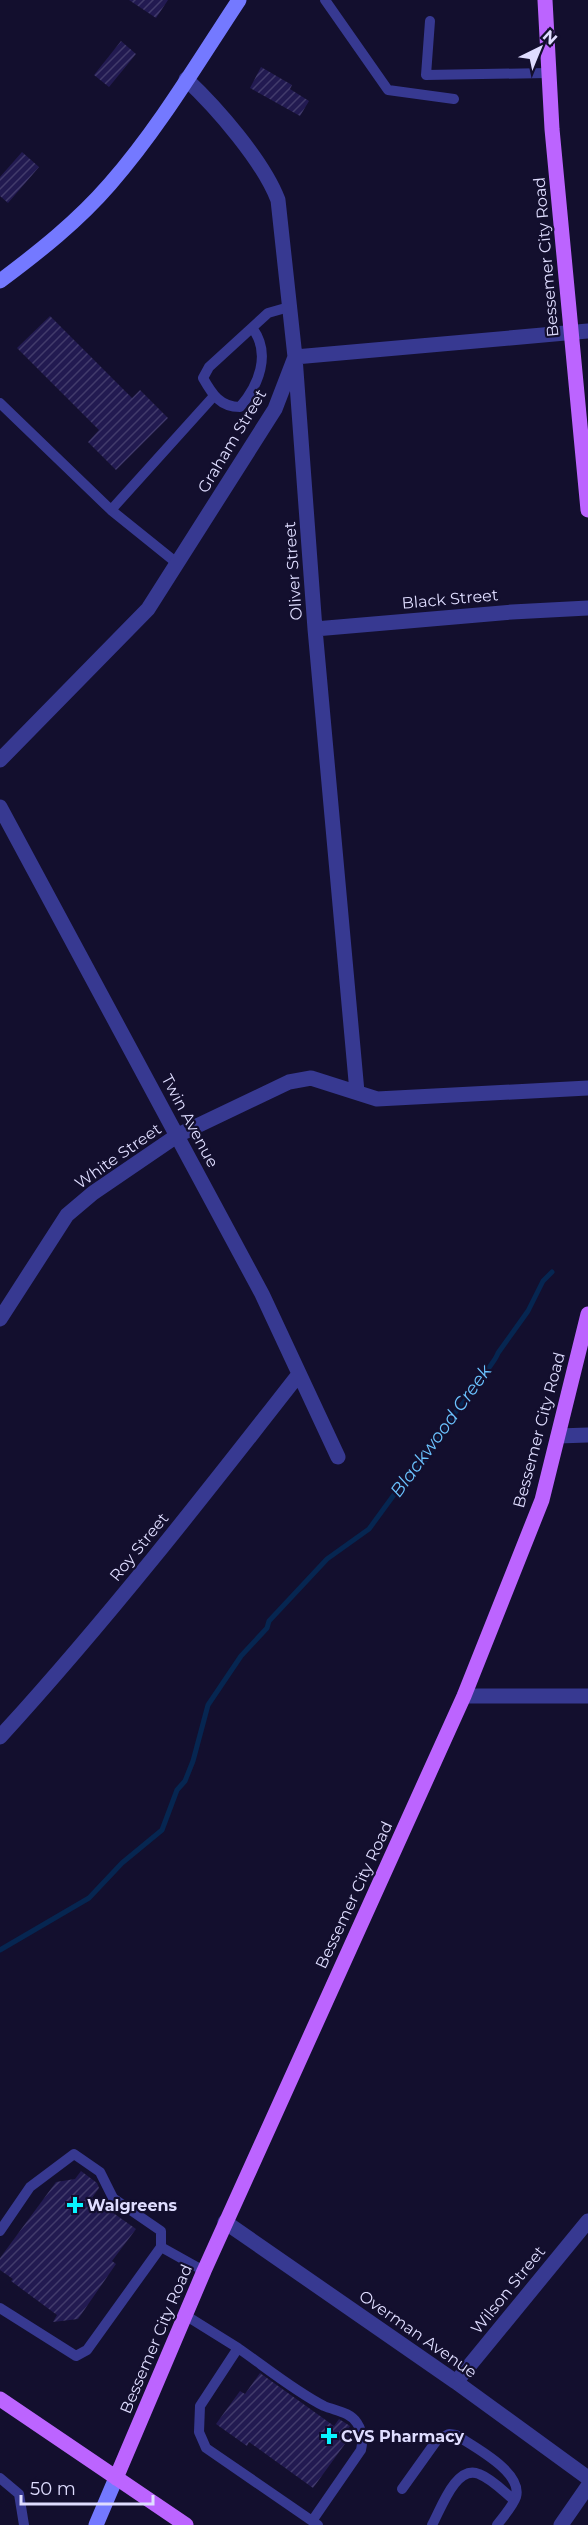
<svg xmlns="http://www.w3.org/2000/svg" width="588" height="2525" viewBox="0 0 588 2525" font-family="Montserrat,sans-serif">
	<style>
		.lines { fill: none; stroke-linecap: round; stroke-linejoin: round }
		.stream { stroke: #062651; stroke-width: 5 }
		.building { fill: url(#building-hatch) }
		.lane { stroke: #373991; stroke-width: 10 }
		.street { stroke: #373991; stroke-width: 15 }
		.secondary { stroke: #7479ff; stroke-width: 15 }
		.primary { stroke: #bc64ff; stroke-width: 15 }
		.poi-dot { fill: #09f5ff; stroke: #130f2e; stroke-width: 2 }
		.labels { text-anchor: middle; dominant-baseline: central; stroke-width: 4.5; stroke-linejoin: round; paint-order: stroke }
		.street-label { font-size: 16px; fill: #dfddff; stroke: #130f2e }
		.poi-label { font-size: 16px; font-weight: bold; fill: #dfddff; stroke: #130f2e; text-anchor: start }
		.water-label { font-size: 18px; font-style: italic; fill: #6bc3ff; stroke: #130f2e }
	</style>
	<defs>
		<pattern id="building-hatch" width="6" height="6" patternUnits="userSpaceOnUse" patternTransform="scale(1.5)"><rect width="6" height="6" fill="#221a51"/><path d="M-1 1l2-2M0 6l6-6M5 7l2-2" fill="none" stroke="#423b6b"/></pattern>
	</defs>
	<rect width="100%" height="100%" fill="#130f2e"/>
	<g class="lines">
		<path class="stream" d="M0,1950l89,-52 33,-35 40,-33 15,-40 8,-9 8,-20 15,-56 33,-49 26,-28 2,-7 58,-62 42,-30 27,-37 30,-33 28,-45 31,-38c2,-9 10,-14 13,-23l30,-42 15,-30 9,-9"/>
	</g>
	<path class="building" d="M129,0h39l-12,18z
		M121,41l15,13 -27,33 -15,-12z
		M261,67l31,18 -2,4 19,12 -9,15 -50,-28z
		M22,152l17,15 -31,36 -8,-7v-19z
		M50,316l82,82 8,-8 28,28 -52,52 -28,-28 11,-12 -82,-82z
		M81,2171l16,12 2,5 -7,10 44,31 -24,32 4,3 -38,55 -25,3 4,-7 -46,-34 2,-2 -13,-9v-12l56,-76 19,-3z
		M260,2373l74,53 5,-7 11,7 -5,8 5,3 -37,51 -64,-46 -2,4 -31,-22 24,-33 5,3z"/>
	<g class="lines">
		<path class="lane" d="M325,0l63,90 66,9
			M430,21l-4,54 122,-2
			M253,329c18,25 6,56 -13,78 -20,0 -28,-13 -37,-29l6,-11 59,-54 21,-6
			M0,403l111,107 67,54
			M111,510l102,-113
			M0,2231l30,-44 44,-33 26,18 13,26 48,33v16l-74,103 -11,6 -76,-48
			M161,2247l43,24
			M185,2315l53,33 -38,58 -1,26 7,16 112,77
			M238,2348c26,18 58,44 86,58 12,5 26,6 33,17 6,9 6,18 4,27l-49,71
			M0,2478l19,16 5,31
			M402,2489l35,-49 12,-6 7,1c18,12 67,37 60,62 -3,9 -13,20 -19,28
			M432,2525c9,-16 24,-61 47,-51 13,5 24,17 35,26"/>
		<path class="street" d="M186,79c31,29 77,82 92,121l17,157 20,272 42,463
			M315,629l197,-17 76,-4
			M0,760l148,-151 127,-200 20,-52 293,-26
			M0,807l262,487 76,163
			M0,1319l67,-104 26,-22 85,-58 111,-53 22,-4 66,21 211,-11
			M558,1436l30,-1
			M464,1696h124
			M0,1737c106,-116 203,-240 299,-363
			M225,2222l231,160 132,96
			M456,2382l132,-161
			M561,2525l27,-39"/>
		<path class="secondary" d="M0,281c39,-29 78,-60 110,-97 49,-56 88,-122 129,-184
			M96,2525l20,-47"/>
		<path class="primary" d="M545,0l7,129 36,381
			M0,2399l186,126
			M116,2478l88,-207 260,-575 78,-196 46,-186"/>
	</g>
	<g class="poi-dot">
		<path d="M72 2196h6v6h6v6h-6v6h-6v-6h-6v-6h6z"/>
		<path d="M326 2427h6v6h6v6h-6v6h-6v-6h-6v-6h6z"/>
	</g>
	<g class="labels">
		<g class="street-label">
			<text transform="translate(546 257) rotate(-95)">Bessemer City Road</text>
			<text transform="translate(232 441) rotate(-59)">Graham Street</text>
			<text transform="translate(293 571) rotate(-94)">Oliver Street</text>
			<text transform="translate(450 599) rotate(-5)">Black Street</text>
			<text transform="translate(190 1121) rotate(62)">Twin Avenue</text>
			<text transform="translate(118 1156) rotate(-35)">White Street</text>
			<text transform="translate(539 1430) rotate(-75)">Bessemer City Road</text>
			<text transform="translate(139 1547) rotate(-51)">Roy Street</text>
			<text transform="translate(354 1895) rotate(-65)">Bessemer City Road</text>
			<text transform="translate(508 2290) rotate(-51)">Wilson Street</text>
			<text transform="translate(418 2334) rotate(35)">Overman Avenue</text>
			<text transform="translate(156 2339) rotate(-67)">Bessemer City Road</text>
		</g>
		<g class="poi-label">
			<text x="87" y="2205">Walgreens</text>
			<text x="341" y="2436">CVS Pharmacy</text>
		</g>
		<g class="water-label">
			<text transform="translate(441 1431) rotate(-54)">Blackwood Creek</text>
		</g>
	</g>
	<g transform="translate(540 48) rotate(43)" stroke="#130f2e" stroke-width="4.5" paint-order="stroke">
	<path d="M0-4.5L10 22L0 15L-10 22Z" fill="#dfddff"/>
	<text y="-9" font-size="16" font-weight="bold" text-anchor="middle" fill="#dfddff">N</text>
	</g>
	<path d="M21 2495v9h132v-9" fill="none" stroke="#dfddff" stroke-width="3"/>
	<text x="30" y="2495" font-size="18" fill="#dfddff" stroke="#130f2e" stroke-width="4.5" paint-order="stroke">50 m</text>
</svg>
